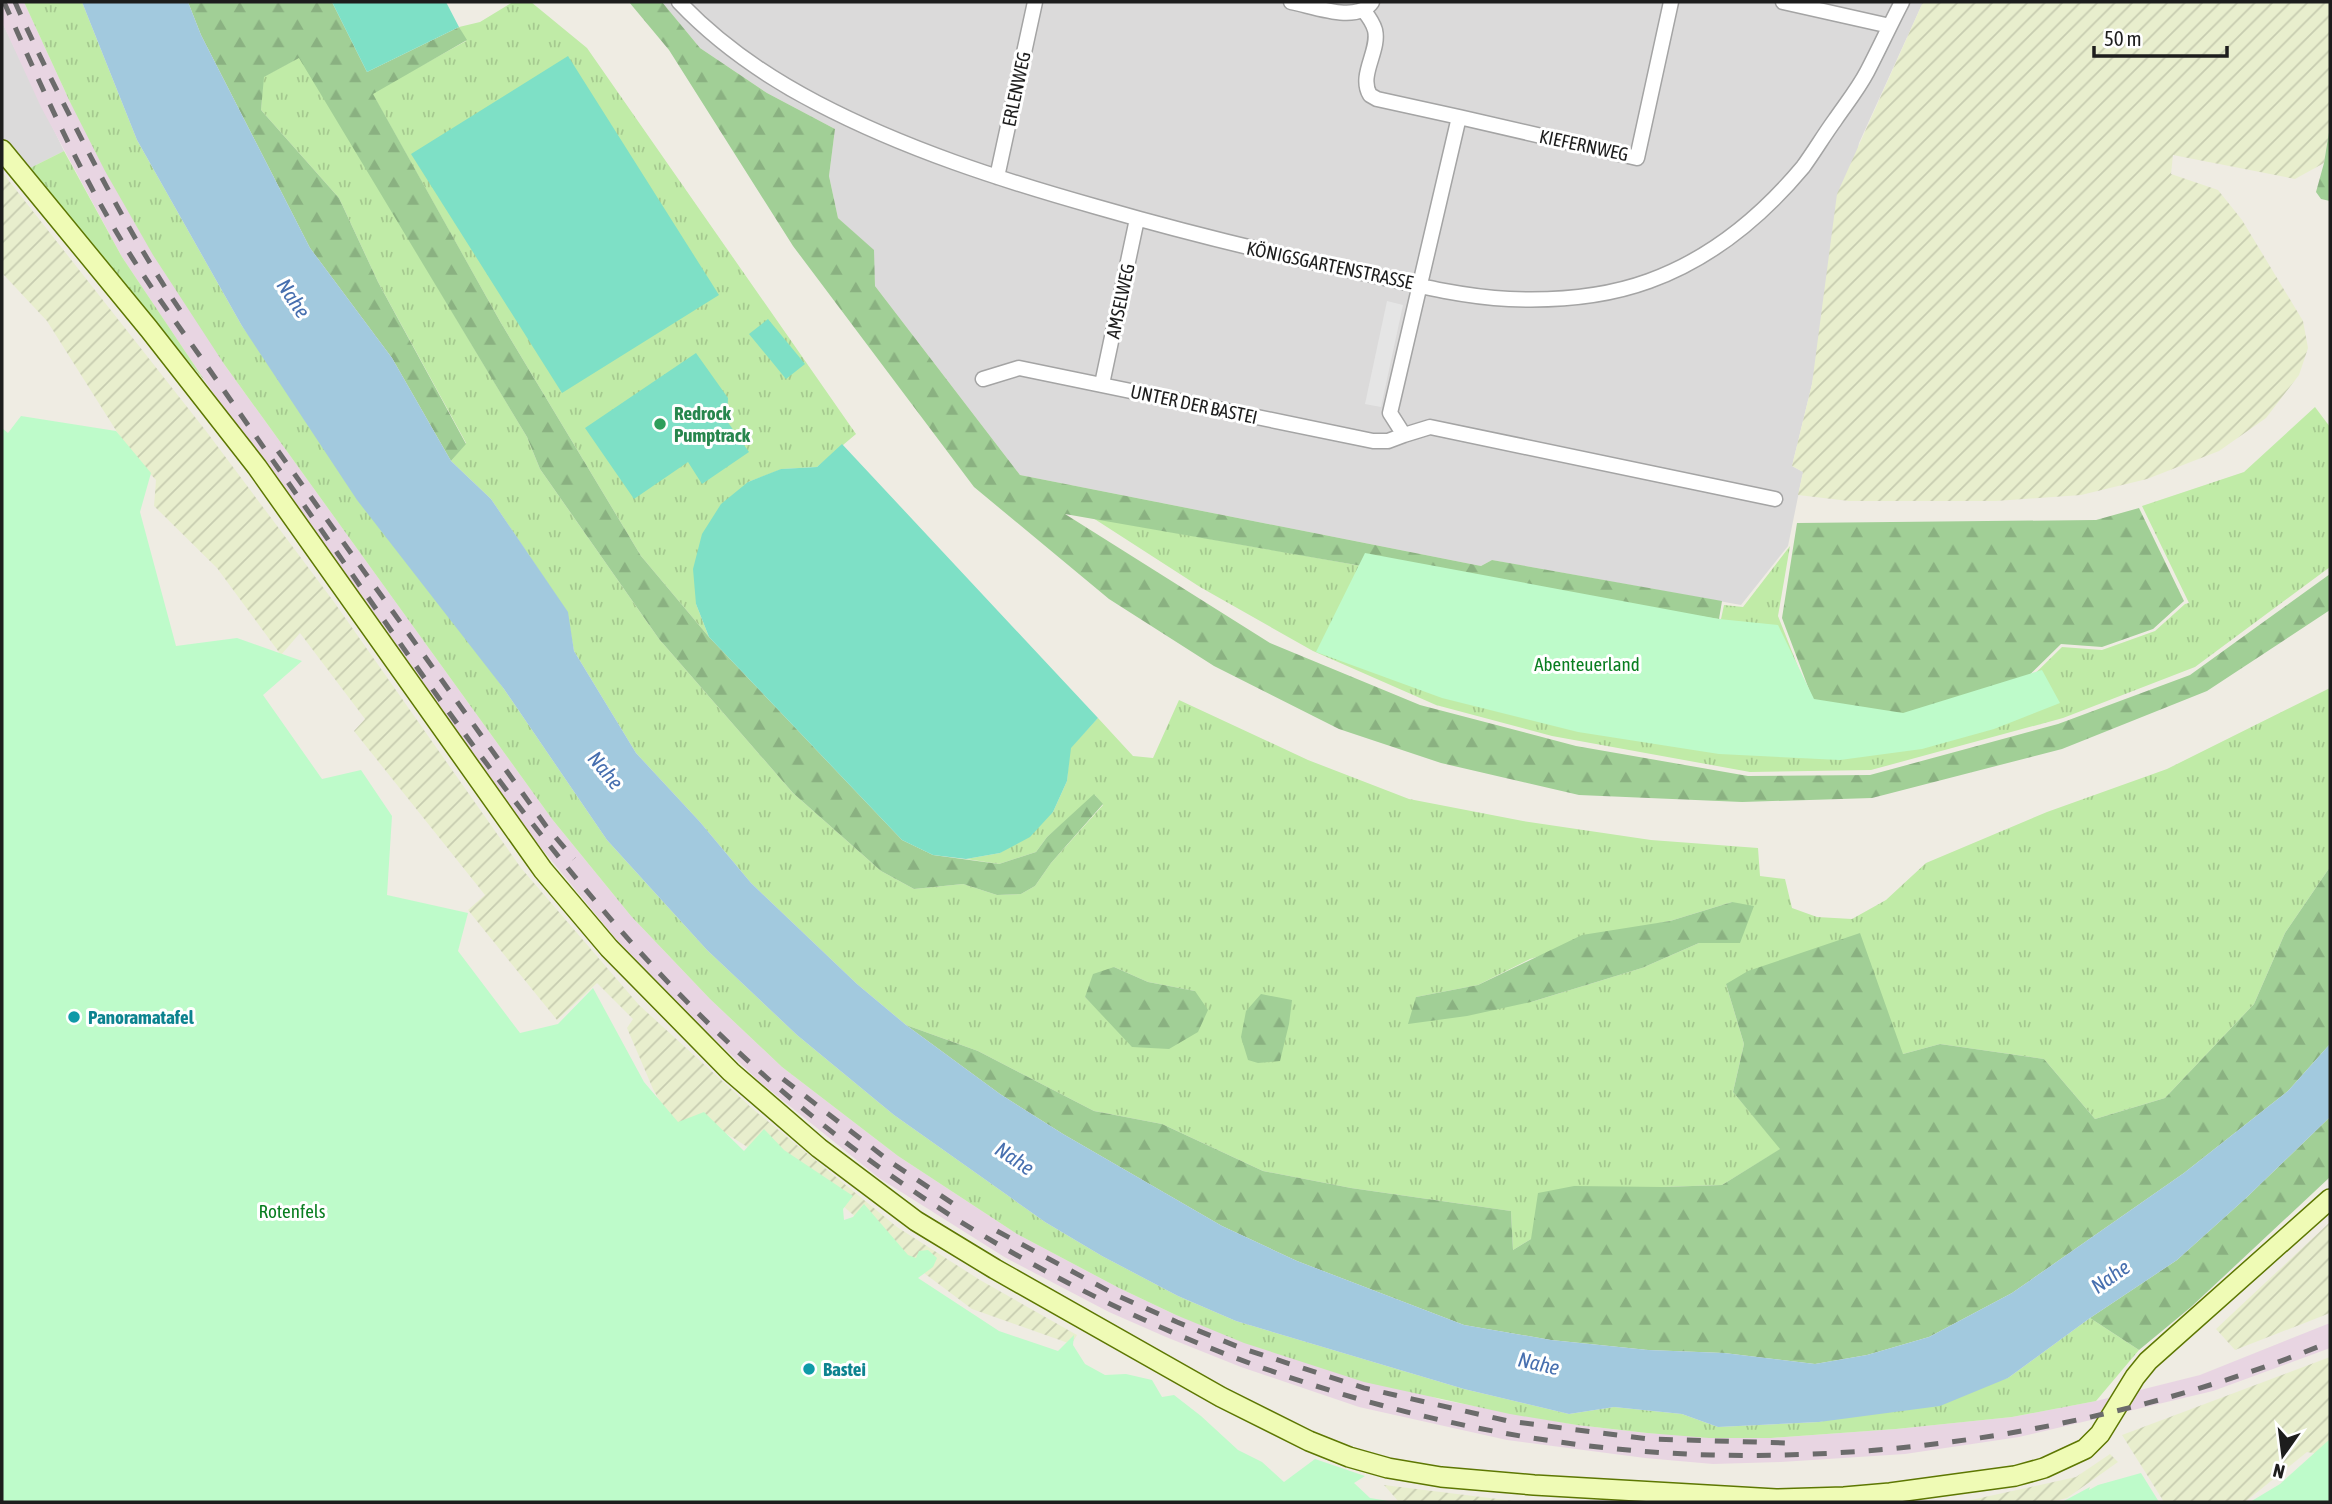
<svg xmlns="http://www.w3.org/2000/svg" width="2332" height="1504" viewBox="0 0 2332 1504" font-family="'Asap Condensed',sans-serif">
	<style>
		.residential { fill: #dbdada }
		.industrial { fill: #e8d5e2 }
		.farmland { fill: url(#farmland-furrows) }
		.grass { fill: url(#grass-tufts); fill-rule: evenodd }
		.forest { fill: url(#forest-firs) }
		.park { fill: #befbca }
		.pitch { fill: #7ee0c6 }
		.parking { fill: #e5e5e5 }
		.water { fill: #a2c9de }
		.lines { fill: none; stroke-linecap: round; stroke-linejoin: round }
		.street-casing { stroke: #a4a4a4; stroke-width: 17 }
		.secondary-casing { stroke: #5d7702; stroke-width: 22 }
		.street { stroke: #fff; stroke-width: 14 }
		.secondary { stroke: #effbb5; stroke-width: 19 }
		.rail { stroke: #6b6b6b; stroke-width: 5; stroke-dasharray: 14 14; stroke-linecap: butt }
		.leisure-dot { fill: #2e9e5b; stroke: #fff; stroke-width: 2.5 }
		.culture-dot { fill: #0f9aa8; stroke: #fff; stroke-width: 2.5 }
		.labels { text-anchor: middle; dominant-baseline: central; stroke-width: 6; stroke-linejoin: round; paint-order: stroke }
		.street-label { font-size: 19px; fill: #1d1d1d; stroke: #fff }
		.leisure-label { font-size: 19px; font-weight: bold; fill: #27864d; stroke: #fff; text-anchor: start }
		.park-label { font-size: 19px; fill: #097e20; stroke: #fff }
		.culture-label { font-size: 19px; font-weight: bold; fill: #0d838f; stroke: #fff; text-anchor: start }
		.water-label { font-size: 21px; font-style: italic; fill: #476faf; stroke: #fff }
	</style>
	<defs>
		<pattern id="farmland-furrows" width="10" height="10" patternUnits="userSpaceOnUse" patternTransform="scale(1.75)"><rect width="10" height="10" fill="#e8eecd"/><path d="M-1 1l2-2M0 10L10 0M9 11l2-2" fill="none" stroke="#c7ccb0"/></pattern>
		<pattern id="grass-tufts" width="24" height="20" patternUnits="userSpaceOnUse" patternTransform="scale(1.75)"><rect width="24" height="20" fill="#c0eba7"/><path d="M3 7l-1-3M5 7V3M7 7l1-3M15 17l-1-3M17 17v-4M19 17l1-3" fill="none" stroke="#a5c98f"/></pattern>
		<pattern id="forest-firs" width="22" height="20" patternUnits="userSpaceOnUse" patternTransform="scale(1.75)"><rect width="22" height="20" fill="#a1cf96"/><path d="M5 1l3.5 6h-7zM16 11l3.5 6h-7z" fill="#8ab181"/></pattern>
	</defs>
	<rect width="100%" height="100%" fill="#efece3"/>
	<path class="residential" d="M662,2h1261l-64,141 -47,241 -20,82 11,6 -15,74 -47,59 -249,-45 -11,6 -461,-91 -145,-189 -2,-36 -35,-32 -9,-42 6,-47 -68,-36 -67,-45z
		M2,22l62,129 -38,19 -24,-33z"/>
	<path class="industrial" d="M2,2h22l46,100 154,262 328,455 79,97 79,83 72,68 116,89 119,78 102,54 57,27 266,85 135,25 70,8 124,5 125,-9 116,-12 84,-16 104,-26 130,-52v25l-117,43 -194,46 -114,17 -124,8 -68,2 -68,-6 -138,-18 -148,-33 -118,-40 -75,-30 -57,-25 -103,-54 -127,-80 -118,-95 -71,-67 -74,-77 -88,-107 -323,-451 -83,-124 -81,-150 -39,-85z"/>
	<path class="farmland" d="M1923,2h407v124l-6,37 -29,16 -122,-24 -2,19 47,16 24,30 61,101 5,27 -9,27 -33,43 -47,33 -72,28 -66,16 -85,6h-147l-51,-6 5,-23 -11,-6 20,-82 25,-190z
		M2,172l204,259 128,171 187,266 118,137 115,105 143,117 83,53 97,55 -6,9 -99,-35 -80,-60 -107,-94 -36,-7 -33,-21h-42l-21,-38 -26,-61 6,-9 -36,-36 -40,37 -89,-110 17,-15 -131,-164 11,-12 -65,-86 -19,22 -64,-87 -63,-62 2,-26 -27,-29 -82,-130 -45,-48z
		M2330,1222v91l-95,37 -19,-21z
		M2330,1357v94l-5,4 -18,-3 -62,50h-81l-42,-67z
		M2110,1454l8,8 -51,36 -16,4h-89l114,-25z
		M1384,1485l138,17h-123z"/>
	<path class="grass" d="M24,2h58l55,138 105,186 262,363 103,151 100,110 90,85 97,80 151,107 57,34 76,40 58,25 228,68 105,25 45,-7 68,7 36,13 101,-5 189,-44 82,-60 49,32 -43,51 -84,16 -116,12 -125,9h-62l-62,-5 -70,-8 -67,-11 -146,-32 -120,-39 -68,-28 -57,-27 -102,-54 -119,-78 -116,-89 -72,-68 -79,-83 -79,-97 -328,-455 -71,-109 -48,-84 -35,-69z
		M513,2h18l56,46 269,386 -39,33 -35,2 -34,13 -52,122 13,33 -68,-81 -140,-233 -129,-230 94,-52 -7,-14 21,-5z
		M300,57l227,380 13,32 119,170 134,154 88,78 33,18 49,-5 34,11 24,-1 14,-8 16,-23 52,-58 -8,-10 -48,42 -11,15 -37,12 -33,-5 34,-6 53,-41 14,-31 3,-33 28,-30 35,38 20,2 26,-58 129,60 101,39 114,22 128,19 107,8 2,28 25,3 7,29 25,9 35,2 34,-19 40,-37 121,-51 120,-43 163,-81v179l-45,66 -31,71 -89,94 -70,21 -51,-60 -104,-15 -37,10 -177,-70 18,60 -11,48 48,57 -59,36 -59,2 -132,52 -18,11 -2,-39 -160,-23 -88,-17 -101,-47 -68,-13 -116,-60 -72,-26 -49,-41 -106,-101 -51,-61 -64,-69 -62,-102 -7,-39 -76,-113 -40,-38 15,-18 -88,-161 -39,-84 -78,-88 2,-33zM1732,902l7,41h-40l-57,25 -111,34 -115,-5 62,-12 52,-26 101,-30 39,-8zM1114,967l34,15 47,9 -86,29 -24,-23z
		M64,151l58,106 83,124 -179,-211z
		M2315,407l15,20v140l-135,100 -132,51 -192,52 -121,2 -198,-36 -116,-31 -123,-54 -113,-64 -107,-69 269,48 359,53 3,-14 19,2 47,-61 -12,70 37,94 199,-16 48,-47 40,3 53,-19 30,-27 4,-1 -47,-97 102,-34z"/>
	<path class="forest" d="M188,2h144l35,70 92,-45 8,13 -94,54 128,229 140,233 68,81 193,203 31,15 66,9 37,-12 11,-15 47,-43 9,10 -52,59 -16,23 -14,8 -24,1 -34,-11 -49,5 -33,-18 -88,-78 -134,-154 -119,-170 -13,-32 -228,-379 -35,19 -3,33 78,88 39,84 88,162 -15,17 -59,-103 -82,-110 -109,-213z
		M629,2h33l38,46 67,45 68,36 -6,47 9,42 36,32 1,36 145,189 461,91 11,-6 230,41 -3,18 -357,-53 -297,-52 205,129 150,62 156,41 172,30 122,-1 188,-51 132,-49 140,-101v36l-123,81 -145,58 -190,49 -130,4 -163,-7 -138,-32 -102,-34 -125,-63 -105,-67 -135,-112 -181,-241 -124,-196z
		M2330,126v75l-9,-2 -5,-7 8,-29z
		M2139,508l45,93 -31,28 -51,18 -41,-3 -48,47 -110,30 -87,-13 -34,-90 15,-95 299,-3z
		M2330,867v177l-42,47 -104,82 -172,120 -83,44 -62,18 -52,9 -91,-11 -76,-3 -97,-10 -87,-15 -167,-64 -75,-35 -159,-92 -63,-40 -94,-69 72,26 116,60 68,13 101,47 88,17 160,23 2,39 18,-11 7,-46 36,-7 89,1 59,-2 58,-36 -47,-57 11,-48 -18,-60 22,-13 112,-38 43,121 37,-10 104,15 51,60 70,-21 89,-94 31,-71z
		M1732,902l22,4 -14,37h-41l-57,25 -111,34 -64,14 -59,8 8,-27 62,-12 104,-50 88,-14z
		M1114,967l34,15 47,9 13,19 -10,22 -29,17 -37,-2 -47,-50 8,-23z
		M1261,994l31,6 -3,24 -9,37 -22,2 -10,-3 -7,-23 5,-26z
		M2330,1117v60l-139,130 -52,43 -49,-32 87,-58 69,-62z"/>
	<path class="park" d="M21,416l95,15 35,42 -11,39 36,134 61,-8 65,23 -39,34 59,84 39,-9 31,46 -5,79 81,18 -10,38 62,82 38,-9 35,-36 51,94 34,40 26,-10 40,39 20,-22 20,21 69,46 -10,13 1,11 9,-3 11,-13 44,51 8,3 3,-7 9,-1 9,8 -4,9 -15,11 81,53 59,20 16,-16 -1,10 12,19 20,11 21,-1 26,6 10,17 12,-2 27,21 37,34 24,12 22,20 31,-23 50,17 -11,7 16,15 25,4h-1393v-1074l6,5z
		M1365,553l354,66 59,6 36,74 89,14 139,-43 18,33 -66,26 -72,20 -82,11 -121,-6 -141,-22 -136,-34 -126,-46z
		M2330,1439v63h-80l30,-18z
		M2141,1473l18,29h-97l28,-15 -1,3 9,-5z"/>
	<path class="pitch" d="M332,2h114l13,25 -92,45z
		M568,56l151,239 -157,98 -151,-239z
		M768,319l37,45 -19,15 -37,-45z
		M696,353l32,45 -1,23 22,31 -47,32 -14,-22 -54,37 -49,-71z
		M842,444l256,274 -27,30 -4,33 -14,31 -23,25 -30,16 -34,6 -33,-4 -31,-15 -193,-203 -13,-33 -3,-35 9,-35 19,-30 27,-22 15,-6 18,-7 36,-2z"/>
	<path class="parking" d="M1387,301l16,4 -22,102 -16,-3z"/>
	<path class="water" d="M82,2h106l13,33 109,213 82,110 59,103 40,38 77,113 6,39 62,102 64,69 51,61 106,101 49,41 94,69 63,40 159,92 75,35 167,64 87,15 97,10 76,3 91,11 52,-9 62,-18 83,-44 172,-120 104,-82 42,-47v73l-84,81 -69,62 -87,58 -82,60 -68,28 -121,16 -101,5 -36,-13 -68,-7 -45,7 -105,-25 -228,-68 -58,-25 -76,-40 -57,-34 -151,-107 -97,-80 -90,-85 -100,-110 -103,-151 -147,-189 -115,-174 -105,-186z"/>
	<g class="lines">
		<defs>
			<path id="street" d="M679,2c38,40 88,75 138,101 88,46 184,77 280,104 76,22 152,41 229,58 60,12 122,31 183,34 47,2 96,-2 140,-18 61,-22 113,-65 154,-114 11,-15 21,-32 32,-47 11,-16 23,-31 32,-48 12,-23 23,-47 35,-70
				M1291,2c22,4 66,22 81,0
				M1671,2l-34,156 -178,-41 -69,296 14,22 26,-8 345,72
				M1783,2l107,24
				M1364,11c4,5 9,12 11,19 5,21 -17,45 -5,65l7,4 82,18
				M997,177l38,-175
				M983,379l36,-11 354,73h15l16,-6
				M1102,384l35,-165"/>
			<path id="secondary" d="M2,150l147,179 108,138 286,403 66,78 122,124 88,76 97,73 79,48 226,128 88,44 40,16 39,11 53,9 93,8 242,14 68,-2 46,-4 125,-17 29,-8 41,-19 15,-15 35,-57 13,-16 182,-162"/>
		</defs>
		<use href="#street" class="street-casing"/>
		<use href="#secondary" class="secondary-casing"/>
		<use href="#street" class="street"/>
		<use href="#secondary" class="secondary"/>
		<path class="rail" d="M4,2c40,91 81,184 136,268 22,34 46,66 69,99 43,62 86,123 129,185 128,185 258,373 428,523 253,224 607,369 946,378 210,5 424,-34 618,-113
			M15,2c18,41 38,81 58,120 34,67 67,129 109,191
			M278,451l268,375 28,33
			M783,1079l109,84 69,46
			M997,1231l121,65 59,26 64,26 123,40 144,33 140,18 140,4"/>
	</g>
	<circle class="leisure-dot" cx="660" cy="424" r="7"/>
	<g class="culture-dot">
		<circle cx="74" cy="1017" r="7"/>
		<circle cx="809" cy="1369" r="7"/>
	</g>
	<g class="labels">
		<g class="street-label">
			<text transform="translate(1016 89) rotate(-78)">ERLENWEG</text>
			<text transform="translate(1584 145) rotate(12)">KIEFERNWEG</text>
			<text transform="translate(1330 265) rotate(12)">KÖNIGSGARTENSTRASSE</text>
			<text transform="translate(1120 301) rotate(-78)">AMSELWEG</text>
			<text transform="translate(1194 404) rotate(12)">UNTER DER BASTEI</text>
		</g>
		<g class="leisure-label">
			<text x="674" y="413">Redrock<tspan x="674" dy="22">Pumptrack</tspan></text>
		</g>
		<g class="park-label">
			<text x="1587" y="664">Abenteuerland</text>
			<text x="292" y="1211">Rotenfels</text>
		</g>
		<g class="culture-label">
			<text x="88" y="1017">Panoramatafel</text>
			<text x="823" y="1369">Bastei</text>
		</g>
		<g class="water-label">
			<text transform="translate(294 298) rotate(56)">Nahe</text>
			<text transform="translate(606 770) rotate(50)">Nahe</text>
			<text transform="translate(1015 1158) rotate(34)">Nahe</text>
			<text transform="translate(2110 1276) rotate(-35)">Nahe</text>
			<text transform="translate(1539 1363) rotate(13)">Nahe</text>
		</g>
	</g>
	<rect width="2332" height="1504" fill="none" stroke="#1d1d1d" stroke-width="7"/>
	<g transform="translate(2283 1455) rotate(194)" stroke="#ffffff" stroke-width="5" paint-order="stroke">
	<path d="M0-5L12 26L0 18L-12 26Z" fill="#1d1d1d"/>
	<text y="-10" font-size="19" font-weight="bold" text-anchor="middle" fill="#1d1d1d">N</text>
	</g>
	<path d="M2094 46v10h133v-10" fill="none" stroke="#1d1d1d" stroke-width="3.5"/>
	<text x="2104" y="46" font-size="21" fill="#1d1d1d" stroke="#ffffff" stroke-width="5" paint-order="stroke">50 m</text>
</svg>
